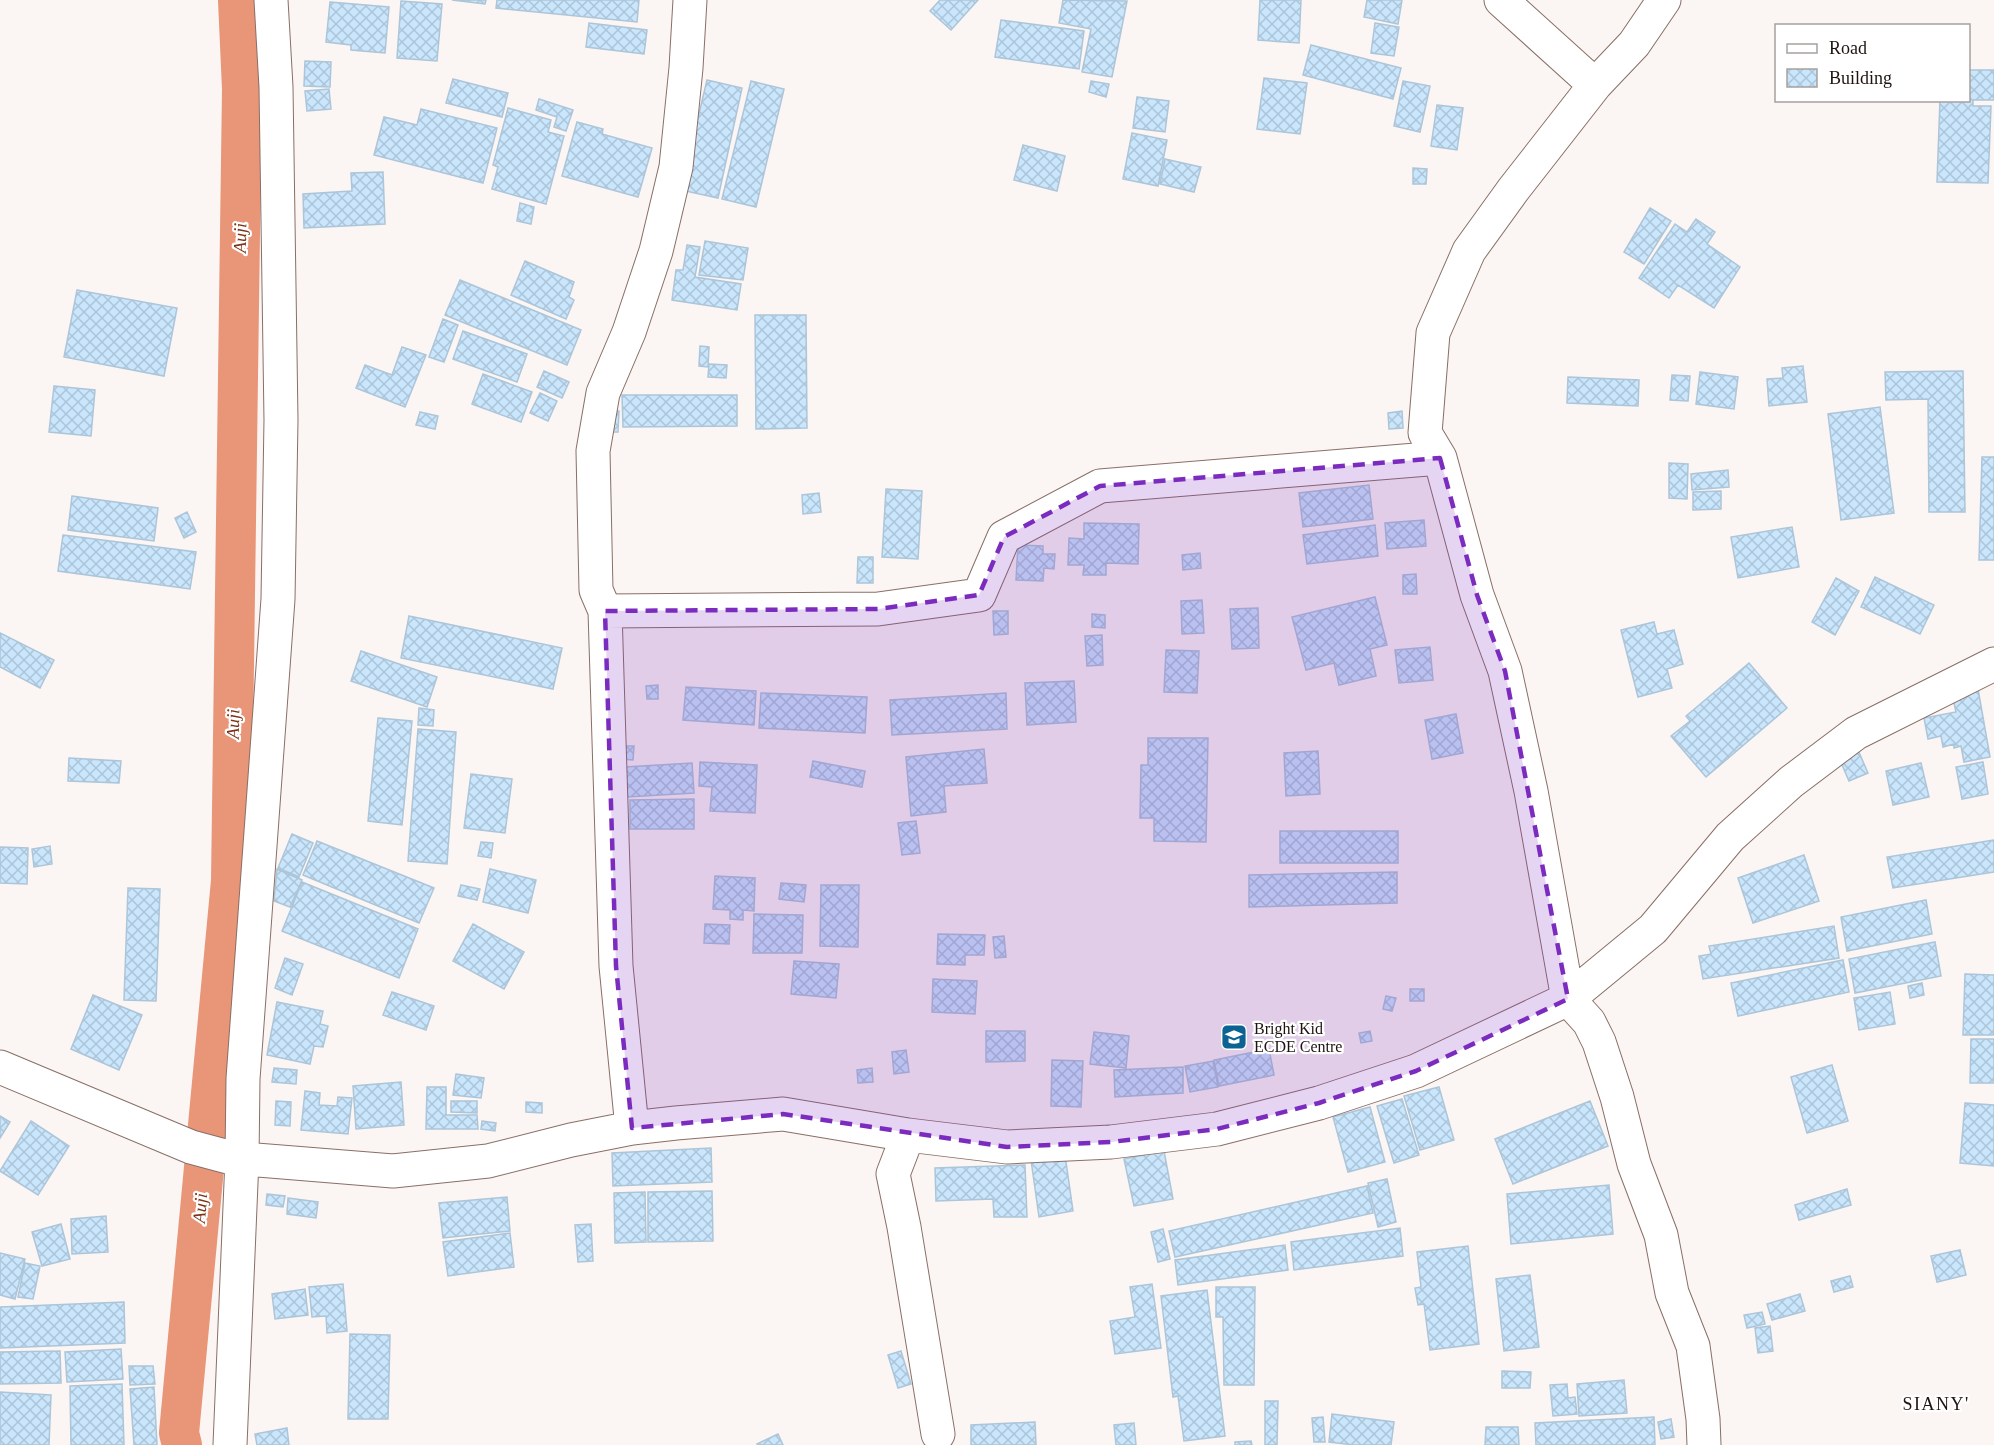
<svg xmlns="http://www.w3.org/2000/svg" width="1994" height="1445" viewBox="0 0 1994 1445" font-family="'Times New Roman',serif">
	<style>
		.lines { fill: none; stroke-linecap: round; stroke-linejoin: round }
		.canal { stroke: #e89578; stroke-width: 40 }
		.building { fill: url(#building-cross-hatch); stroke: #adc5d8; stroke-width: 1.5 }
		.minor-casing { stroke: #896f66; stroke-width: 35 }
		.minor { stroke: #fff; stroke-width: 33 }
		.marked { fill: #7b2cbf; fill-opacity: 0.2; stroke: #7b2cbf; stroke-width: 4.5; stroke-dasharray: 12 8; stroke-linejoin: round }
		.labels { text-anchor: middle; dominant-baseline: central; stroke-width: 4.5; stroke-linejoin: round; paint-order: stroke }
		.poi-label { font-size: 16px; fill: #1e1310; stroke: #fff; text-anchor: start }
		.water-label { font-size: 18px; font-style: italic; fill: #7c3215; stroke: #fff }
		.neighbourhood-label { font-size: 18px; letter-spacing: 1.5px; fill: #1e1310; stroke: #fff }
	</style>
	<defs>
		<pattern id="building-cross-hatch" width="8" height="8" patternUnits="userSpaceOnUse" patternTransform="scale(1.5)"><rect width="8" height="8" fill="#c9e6fd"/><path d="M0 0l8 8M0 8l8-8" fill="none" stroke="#acc4d8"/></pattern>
	</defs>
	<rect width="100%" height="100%" fill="#fbf5f3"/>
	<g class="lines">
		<path class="canal" d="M182,1445l-3,-12 52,-552 11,-792 -4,-89"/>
	</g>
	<path class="building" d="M452,0h34l-1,4z
		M497,0h142l-2,22 -141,-14z
		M940,0h38l-27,30 -21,-19z
		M1063,0l64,1 -15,76 -30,-5 9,-43 -32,-6z
		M1260,0h41l-2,43 -41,-3z
		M1367,0h35l-4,24 -34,-7z
		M401,1l41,3 -5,57 -40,-3z
		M330,2l59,5 -4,46 -34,-3v-5l-25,-3z
		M1001,20l83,11 -5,38 -84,-12z
		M589,23l58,7 -3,24 -58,-7z
		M1375,23l24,4 -5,29 -23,-3z
		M1311,45l90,23 -8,31 -90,-24z
		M305,61l26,1 -1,25 -26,-1z
		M1968,70h26v30h-21v6h18l-3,77 -51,-1 3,-82h28z
		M1264,78l43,5 -7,51 -43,-5z
		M453,79l55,14 -6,24 -56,-14z
		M707,80l35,8 -24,110 -37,-8z
		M751,81l33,8 -28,118 -34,-8z
		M1091,81l18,3 -3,13 -17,-5z
		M1403,81l27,5 -10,46 -26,-6z
		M329,89l2,20 -24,2 -2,-20z
		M1137,97l32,4 -4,31 -32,-4z
		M539,99l34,11 -7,21 -12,-4 3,-10 -21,-7z
		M1437,105l26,3 -6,42 -26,-4z
		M508,108l43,12 -3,12 16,4 -18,68 -54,-15 6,-22 -5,-2z
		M421,109l76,19 -14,55 -109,-28 10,-38 33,8z
		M577,122l26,7 -1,5 50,14 -14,49 -76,-21z
		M1132,133l35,7 -9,46 -35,-7z
		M1023,145l42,11 -8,35 -43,-11z
		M1165,159l36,8 -7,25 -34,-8z
		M1413,168l14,1 -1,15h-13z
		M383,172l2,52 -81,4 -1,-34 49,-3 -1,-18z
		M520,203l14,4 -3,17 -14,-3z
		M1650,208l21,13 -27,43 -20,-12z
		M1696,219l19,13 -8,12 33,23 -26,41 -36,-23 -9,13 -30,-20 36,-54 12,8z
		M705,241l43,7 -5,32 -44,-5z
		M687,245l13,2 -5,30 46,7 -4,26 -65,-10 4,-30h7z
		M525,261l49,21 -5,15 5,3 -8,19 -55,-24z
		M460,280l121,50 -14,35 -122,-50z
		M77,290l100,18 -13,68 -100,-19z
		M755,315h51l1,113 -51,1z
		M443,319l15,6 -14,37 -15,-5z
		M463,331l64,23 -10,28 -64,-23z
		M700,346l9,1 -1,20 -9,-1z
		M402,347l24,8 -21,52 -49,-19 9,-23 27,10z
		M709,364l18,1 -1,13 -18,-1z
		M1803,366l4,36 -38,4 -2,-27 16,-1 -1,-10z
		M544,371l25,11 -7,16 -25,-11z
		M1963,371l2,141h-36l-1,-113 -42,1 -1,-28z
		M1700,372l38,5 -4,32 -38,-5z
		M483,374l49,18 -11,30 -49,-18z
		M1672,375l18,1 -2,25 -18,-1z
		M1568,377l71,3 -1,26 -71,-3z
		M54,386l41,4 -4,46 -42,-4z
		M540,393l17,8 -9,20 -18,-8z
		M622,395h115v31l-114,1z
		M1880,407l14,106 -53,7 -13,-106z
		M605,411h14l-1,21h-13z
		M1402,411l1,17 -14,1 -1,-16z
		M420,412l18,4 -3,13 -19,-4z
		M1982,457h12v103h-15z
		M1669,463l19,1 -1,35 -18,-1z
		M1728,470l1,17 -37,3 -1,-16z
		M1369,485l4,34 -70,8 -4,-34z
		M886,489l36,2 -4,68 -36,-2z
		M1721,491v18l-28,1v-18z
		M819,493l2,19 -18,2 -1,-19z
		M72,496l86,12 -4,33 -86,-11z
		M187,512l9,20 -12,6 -9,-20z
		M1424,520l2,26 -39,3 -2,-26z
		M1084,523l55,1 -1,40 -32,-1v12h-23l1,-10h-16l1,-27 15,1z
		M1375,525l3,31 -71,8 -4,-29z
		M1792,527l7,40 -61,11 -7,-41z
		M63,535l133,17 -6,37 -132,-18z
		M1018,545l25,1v8h12l-1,15 -10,-1 -1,13 -27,-1z
		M1200,553l1,15 -18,2 -1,-15z
		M858,557h15v26h-16z
		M1416,574l1,20h-14v-19z
		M1875,577l59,28 -14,29 -59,-27z
		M1836,578l23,13 -24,44 -23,-13z
		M1375,597l12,48 -17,4 6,27 -37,9 -5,-22 -28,7 -14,-53z
		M1202,600l2,33 -22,1 -1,-33z
		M1258,608l1,40 -27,1 -2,-40z
		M993,611h15v23l-14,1z
		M1092,614l13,1v13l-13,-1z
		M409,616l153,32 -9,41 -152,-31z
		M1654,622l3,12 17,-4 9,34 -16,5 5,19 -34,9 -17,-67z
		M0,633l54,27 -14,28 -40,-21z
		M1102,635l1,30 -16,1 -2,-30z
		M1430,647l3,33 -34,3 -4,-33z
		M1166,650l33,1 -2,42 -33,-1z
		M361,651l76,26 -10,30 -76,-26z
		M1749,663l38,45 -81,69 -35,-41 19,-15 -4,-5z
		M1074,681l2,41 -49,3 -2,-42z
		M658,685v14h-11l-1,-13z
		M686,687l70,4 -2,34 -71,-5z
		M1978,689l12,68 -26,5 -3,-16 -7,2v-4l-11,3 -2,-11 -13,3 -4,-21 32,-6 -4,-18z
		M761,693l106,4 -2,36 -106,-5z
		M1006,693l1,36 -115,6 -2,-35z
		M419,708l15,2 -1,16 -15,-1z
		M1456,714l7,39 -31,6 -7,-39z
		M378,718l34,3 -10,104 -34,-4z
		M418,729l38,3 -9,132 -39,-3z
		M1148,738h60l-2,104 -52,-1v-23h-14l1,-53h7z
		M621,746h13l-1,14 -13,-1z
		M984,749l3,34 -43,3 2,26 -35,4 -5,-59z
		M1858,750l10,23 -19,8 -10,-23z
		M1318,751l2,43 -34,2 -2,-43z
		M69,758l52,3 -2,22 -51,-2z
		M813,761l52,10 -3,16 -52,-10z
		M700,762l57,3 -2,48 -45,-2 2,-24 -13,-1z
		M1983,762l5,32 -26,5 -6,-32z
		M692,763l2,30 -67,4 -2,-30z
		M1921,763l8,34 -36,8 -7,-34z
		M471,774l41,5 -7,54 -41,-5z
		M694,799v30h-64v-29z
		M916,821l4,32 -18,2 -4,-32z
		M1280,831h118v32h-118z
		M292,834l21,9 -14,34 -21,-9z
		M1994,840v32l-101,16 -6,-31z
		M317,841l117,47 -15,35 -116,-48z
		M481,842l12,1 -2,15 -13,-2z
		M50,846l2,18 -18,3 -2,-18z
		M0,847l28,1 -1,36 -27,-1z
		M1804,855l15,46 -66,22 -15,-45z
		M277,869l25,11 -12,27 -16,-6z
		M490,869l46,11 -8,33 -45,-11z
		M1397,872v31l-148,4v-32z
		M715,876l40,2 -1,33 -11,-1v10l-13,-1v-9l-17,-1z
		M302,882l116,47 -19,49 -117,-47z
		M781,883l25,2 -2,17 -25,-3z
		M461,885l19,4 -3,11 -19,-4z
		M821,885h38l-1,62 -38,-1z
		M128,888l32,1 -4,112 -32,-1z
		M1926,900l6,34 -85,17 -6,-34z
		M754,914l49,1 -1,38h-49z
		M473,924l51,28 -20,37 -51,-28z
		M705,924l25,1 -1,19 -25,-1z
		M1834,926l5,32 -136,21 -4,-23 12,-2 -2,-8z
		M938,934l47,1 -1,20h-19v10l-28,-1z
		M1004,936l2,21 -11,1 -2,-21z
		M1935,942l6,34 -86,17 -6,-34z
		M285,958l18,6 -11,31 -17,-7z
		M1843,960l6,32 -111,24 -7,-33z
		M794,961l45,3 -3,34 -45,-4z
		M1965,974l29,1v60h-31z
		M933,979l44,2 -2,33 -43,-2z
		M1922,983l2,12 -14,3 -2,-12z
		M1410,989h14v12h-14z
		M392,992l42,14 -8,24 -43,-15z
		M1890,992l5,32 -36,6 -5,-32z
		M93,995l49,20 -23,55 -48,-21z
		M1386,996l10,2 -4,13 -9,-2z
		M277,1002l46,9 -3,13 8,2 -5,21 -9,-1 -4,18 -43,-9z
		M986,1031h39v30l-39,1z
		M1370,1031l2,10 -11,2 -2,-10z
		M1094,1032l35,4 -3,32 -36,-4z
		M1971,1039h23v44h-24z
		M1269,1049l5,26 -55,11 -5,-26z
		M906,1050l3,22 -15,2 -2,-22z
		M1052,1060l31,1 -2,46 -30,-1z
		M1213,1061l5,26 -28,5 -5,-26z
		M1832,1065l16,56 -41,12 -16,-56z
		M1183,1067v26l-68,4 -1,-27z
		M274,1068l23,2 -1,14 -24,-2z
		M872,1068l1,14 -15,1 -1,-13z
		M456,1074l28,4 -3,20 -28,-3z
		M401,1082l3,43 -48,4 -3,-43z
		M427,1087h19v28h31l1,14h-52z
		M1439,1087l15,53 -34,10 -16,-54z
		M305,1091l15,2 -1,12 18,1 1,-9 14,1 -4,36 -47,-4z
		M1402,1099l17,56 -25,8 -17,-57z
		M276,1101l15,1 -1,24 -15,-1z
		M451,1101h26v12l-26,-1z
		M1590,1101l18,45 -95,38 -18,-45z
		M526,1102l16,1v10l-16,-1z
		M1965,1103l29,2v61l-34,-3z
		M1370,1107l15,55 -37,10 -15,-55z
		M0,1116l10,6 -10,16z
		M31,1121l38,25 -31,49 -38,-24z
		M482,1121l14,2 -1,8 -14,-2z
		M711,1148l1,34 -99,4 -1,-33z
		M1164,1151l9,48 -39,7 -10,-47z
		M1065,1155l8,56 -34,6 -8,-57z
		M1025,1165l2,52h-33l-1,-18 -57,2 -1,-33z
		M1387,1179l9,43 -18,5 -10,-44z
		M1609,1185l4,49 -102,10 -4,-50z
		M1367,1186l6,27 -198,44 -6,-26z
		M1847,1189l4,16 -52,15 -4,-15z
		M712,1191l1,50 -65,1v-50z
		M645,1192l1,50 -31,1 -1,-50z
		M267,1194l18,2 -2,11 -17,-2z
		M507,1197l3,34 -67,7 -4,-35z
		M288,1198l30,4 -2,16 -29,-4z
		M106,1216l2,36 -36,2 -1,-35z
		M61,1224l9,35 -28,7 -10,-34z
		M591,1224l2,37 -15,1 -3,-37z
		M1400,1228l3,28 -109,14 -3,-28z
		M1163,1229l7,30 -12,3 -7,-30z
		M510,1233l4,34 -66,9 -5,-34z
		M1285,1245l3,25 -110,15 -3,-25z
		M1468,1246l11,98 -49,6 -6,-46 -6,1 -3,-17 6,-1 -4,-35z
		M1960,1250l6,25 -29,7 -6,-26z
		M0,1253l25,6 -10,40 -15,-4z
		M25,1263l15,3 -7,33 -15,-2z
		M1530,1275l9,72 -35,4 -8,-72z
		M1850,1276l3,11 -19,5 -3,-11z
		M343,1284l4,47 -20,2 -1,-17 -14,1 -3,-30z
		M1152,1284l9,64 -46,6 -5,-33 25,-4 -5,-30z
		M1216,1287h39l-1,98h-30l-1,-68h-7z
		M305,1289l3,26 -33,4 -3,-25z
		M1207,1290l18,146 -41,5 -6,-45 -5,1 -12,-101z
		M1800,1294l5,17 -33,9 -5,-16z
		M124,1302l1,41 -125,5v-41z
		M1762,1312l3,12 -18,4 -3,-13z
		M1770,1326l3,25 -15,2 -3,-25z
		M350,1334l40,1 -2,84h-40z
		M121,1349l2,30 -56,3 -2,-30z
		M60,1351l1,32 -61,1v-32z
		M901,1351l10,33 -13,4 -10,-33z
		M129,1366h24l2,18 -25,1z
		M1502,1371l29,1 -1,16h-28z
		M1624,1380l3,33 -48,3 -2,-32z
		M122,1384l2,61h-53l-1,-59z
		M1567,1384l1,14 7,-1 2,17 -24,2 -3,-31z
		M154,1387l3,58h-23l-4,-56z
		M0,1392l51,3 -2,50h-49z
		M1265,1401h13l-1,44h-12z
		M1332,1414l62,8 -3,23h-37l-25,-3z
		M1323,1417l2,25h-11l-2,-24z
		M1654,1417l1,28h-119l-1,-22z
		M1671,1419l3,18 -13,2 -3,-17z
		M1035,1422l1,23h-65v-20z
		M1134,1423l2,22h-20l-2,-20z
		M1486,1427h32l1,18h-34z
		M287,1428l2,17h-32l-2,-11z
		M778,1434l5,11h-25l-1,-1z
		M1251,1441l1,4h-17v-3z"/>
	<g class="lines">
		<defs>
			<path id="minor" d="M1501,0l94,85
				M1440,458l-15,-25 8,-100 36,-82 44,-61 82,-105 39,-41 30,-44
				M605,611l273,-2 101,-14 25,-58 96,-51 340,-28 37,137 28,76 26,120 37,208 21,23 10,20 18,55 17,67 27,71 11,58 21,53 10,73 1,26
				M0,1067l191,80 41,11 161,13 95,-10 83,-21 61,-12 44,-5 107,-9 125,21 99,12 104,-5 106,-13 102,-26 97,-32 152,-72 85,-70 77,-92 61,-55 65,-49 138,-69
				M632,1128l-16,-162 -11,-355 -9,-21 -3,-139 10,-58 26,-61 27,-81 20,-84 10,-99 4,-68
				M908,1135l-15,39 11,53 34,207
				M230,1445l12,-286 1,-80 35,-480 3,-179 -5,-333 -5,-87"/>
		</defs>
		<use href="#minor" class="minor-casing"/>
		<use href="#minor" class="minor"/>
	</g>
	<path class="marked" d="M1440,458l37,137 28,76 63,328 -152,72 -97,32 -102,26 -106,13 -104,5 -224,-33 -151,14 -16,-162 -11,-355 273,-2 101,-14 25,-58 96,-51z"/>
	<defs>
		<symbol id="school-square" viewBox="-11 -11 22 22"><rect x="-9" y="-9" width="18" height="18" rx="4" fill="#0c6293" stroke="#fff"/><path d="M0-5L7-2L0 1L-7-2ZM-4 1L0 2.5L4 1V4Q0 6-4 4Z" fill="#fff"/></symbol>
	</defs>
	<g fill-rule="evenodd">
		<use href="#school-square" x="1219" y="1022" width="30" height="30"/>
	</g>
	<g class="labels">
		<g class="poi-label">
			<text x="1254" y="1028">Bright Kid<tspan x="1254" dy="18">ECDE Centre</tspan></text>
		</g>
		<g class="water-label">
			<text transform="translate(240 238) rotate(-89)">Auji</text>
			<text transform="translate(233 724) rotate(-89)">Auji</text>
			<text transform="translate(200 1208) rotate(-85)">Auji</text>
		</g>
		<g class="neighbourhood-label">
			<text x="1936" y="1404">SIANY'</text>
		</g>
	</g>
	<rect x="1775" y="24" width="195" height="78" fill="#ffffff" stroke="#a5a19f" stroke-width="1.5"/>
	<rect x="1787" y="44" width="30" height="9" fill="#ffffff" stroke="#a5a19f" stroke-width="1.5"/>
	<text x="1829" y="54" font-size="18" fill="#1e1310">Road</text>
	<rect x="1787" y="69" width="30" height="18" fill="url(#building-cross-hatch)" stroke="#a5a19f" stroke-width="1.5"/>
	<text x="1829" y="84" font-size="18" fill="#1e1310">Building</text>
</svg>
